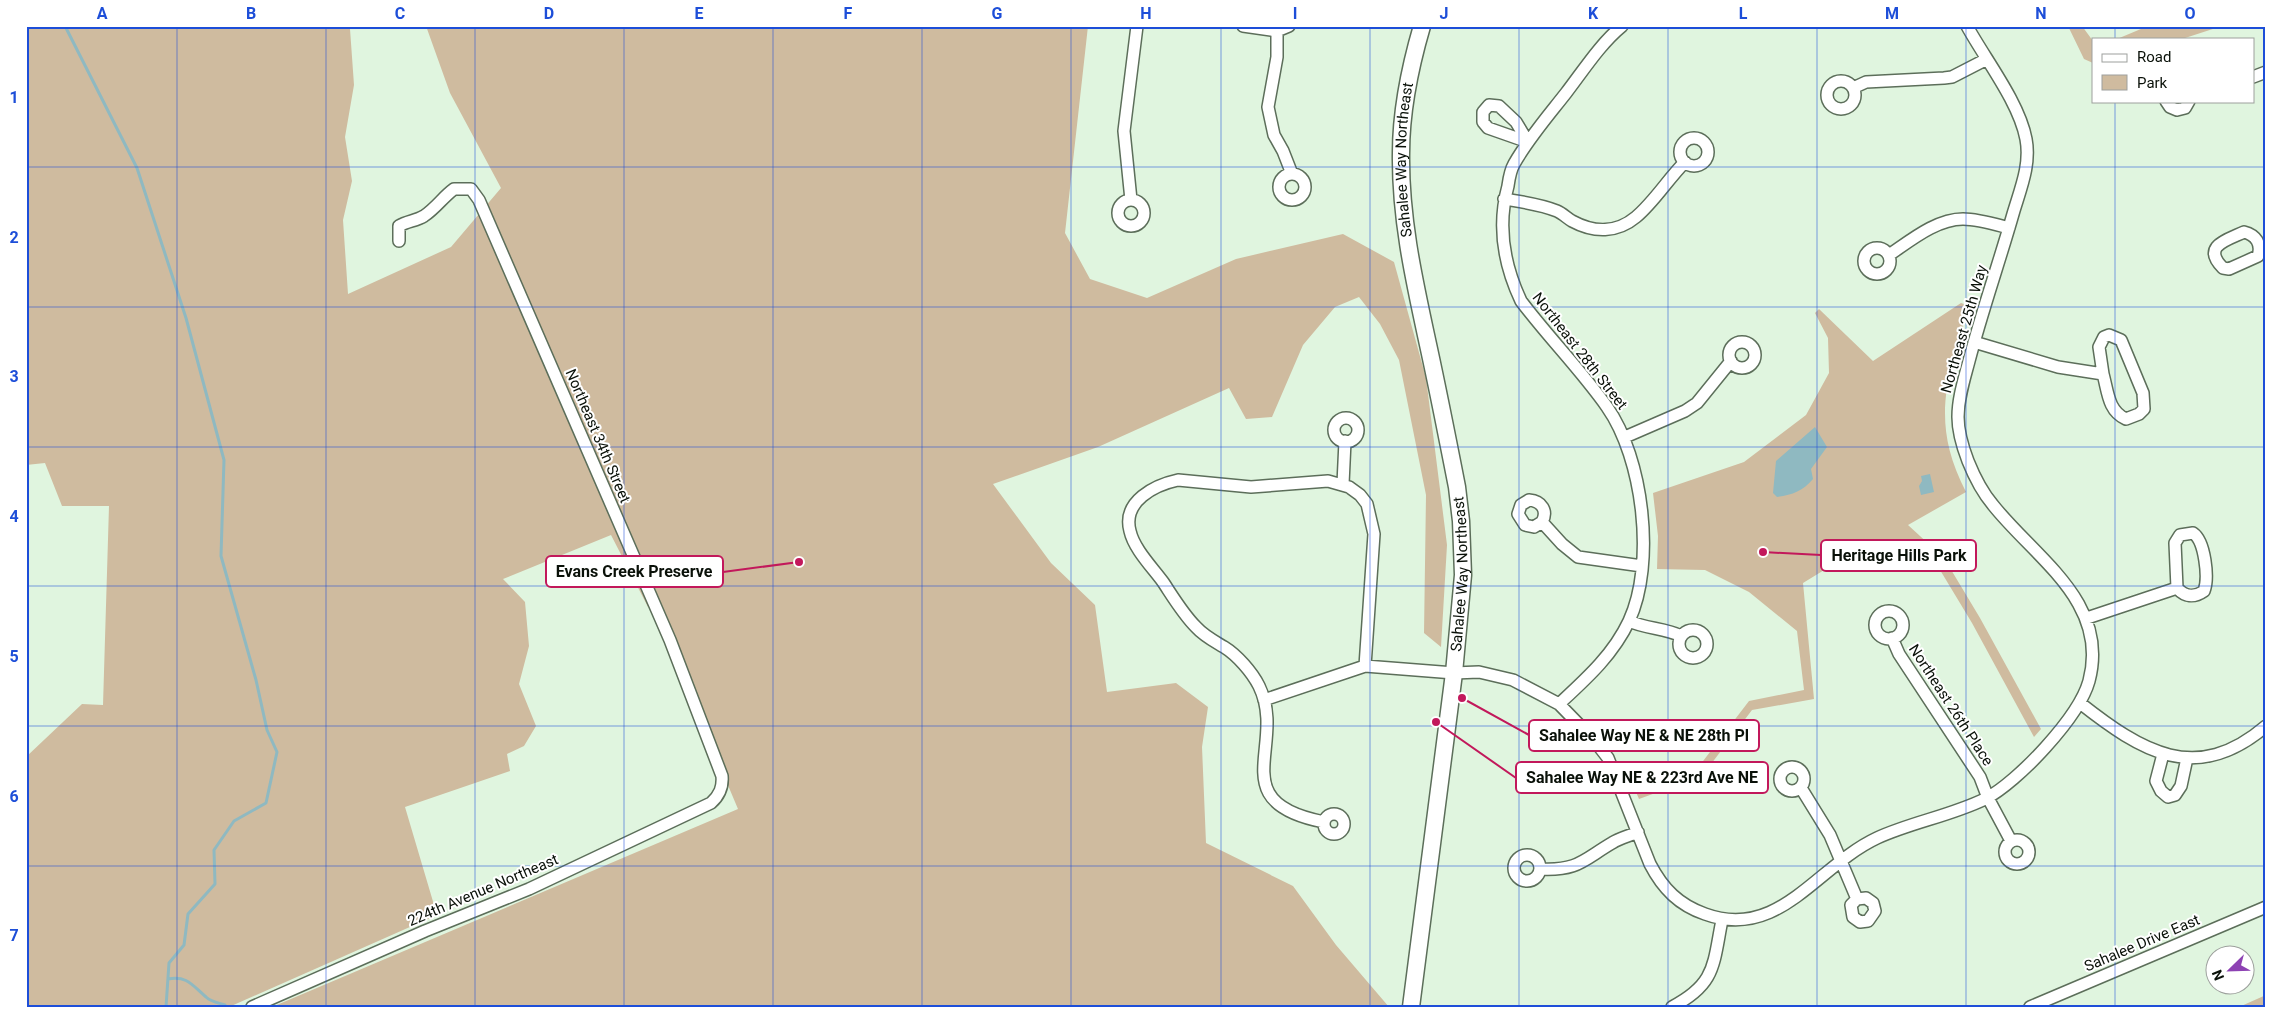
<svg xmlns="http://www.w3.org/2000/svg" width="2292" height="1033" viewBox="0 0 2292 1033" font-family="Roboto,sans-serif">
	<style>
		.green { fill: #cfbb9f }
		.water { fill: #8fb9c1 }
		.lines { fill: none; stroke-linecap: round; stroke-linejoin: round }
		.stream { stroke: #8fb9c1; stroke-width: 3 }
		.minor-casing { stroke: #5c6e5a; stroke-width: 14 }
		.secondary-casing { stroke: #5c6e5a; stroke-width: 19 }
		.minor { stroke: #fff; stroke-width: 11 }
		.secondary { stroke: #fff; stroke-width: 16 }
		.grid { fill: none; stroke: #1d4ed8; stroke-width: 1; stroke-opacity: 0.55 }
		.labels { text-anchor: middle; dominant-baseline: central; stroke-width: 4; stroke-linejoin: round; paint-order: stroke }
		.street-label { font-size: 15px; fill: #0a1109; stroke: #fff }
		.leader { fill: none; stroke: #c2185b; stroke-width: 2 }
		.callout-dot { fill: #c2185b; stroke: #fff; stroke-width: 2 }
		.callout { fill: #fff; stroke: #c2185b; stroke-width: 2 }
		.callout-label { font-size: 16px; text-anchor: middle; font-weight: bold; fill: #0a1109 }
		.neatline { fill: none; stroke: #1d4ed8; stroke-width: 2 }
		.grid-label { font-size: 16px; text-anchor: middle; font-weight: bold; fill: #1d4ed8 }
	</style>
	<rect width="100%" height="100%" fill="#e0f5df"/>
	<path class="green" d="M26,26h326l-2,3 4,56 -9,52 7,44 -9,39 5,74 103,-47 50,-59 -51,-95 -24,-67h662l-23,207 25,46 57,19 89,-39 107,-25 51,28 32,116 21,167 -6,102 -17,-14 2,-138 -27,-135 -19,-36 -21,-27 -24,10 -32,38 -31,72 -26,2 -17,-31 -131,59 -105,37 58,79 44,42 12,87 69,-9 32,24 -6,40 4,96 87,43 43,59 53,62h-1117l466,-198 -86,-204 -4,2 -37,-72 -108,44 22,23 4,44 -10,38 17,42 -12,20 -17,8 3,17 -105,36 32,108 -208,92h-203v-250l56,-53 21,1 6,-199h-47l-17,-43 -19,2z
		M2068,26h14l11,15v22l-9,-4z
		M2148,26h74l-40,13h-65z
		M1961,303l8,3c-21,71 -40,114 -3,186l-58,33 36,33 36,60 61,111 -7,8 -62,-114 -35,-58 -46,-17 -44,8 -44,27 11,116 -62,11 -50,66 -63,23 -3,-7 61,-23 52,-68 55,-11 -7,-59 -48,-39 -44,-22 -48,-1 1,-33 -5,-43 91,-31 62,-47 23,-42 -1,-35 -13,-25 4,-4 54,52z
		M2266,995v12h-27z"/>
	<path class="water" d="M1815,427l12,20 -16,22 2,10c-10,12 -21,16 -36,18l-4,-4 3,-32z
		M1930,474l4,18 -13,3 -2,-9 3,-5 -1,-5z"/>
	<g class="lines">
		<path class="stream" d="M65,26l72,142 49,150 38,142 -3,96 35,124 11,50 10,22 -11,51 -32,18 -20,29 1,34 -27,30 -4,31 -15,18 -3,44
			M168,979c19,-4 25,7 38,18 5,5 13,6 19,8"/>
		<defs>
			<path id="minor" d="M1243,26l34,5
				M1289,26l-12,5v26l-9,50 6,28 9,16 9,23
				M2253,77l13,-5
				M1827 95a14 14 0 1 1 28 0a14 14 0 1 1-28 0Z
				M1853,88l13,-6 78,-4 8,-1 35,-18
				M2166,101l4,6 7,3 8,-2 4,-7
				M1489,105l10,1 17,16 12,20 -40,-14 -5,-6v-10z
				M1680 152a14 14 0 1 1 28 0a14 14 0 1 1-28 0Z
				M1279 187a13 13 0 1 1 26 0a13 13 0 1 1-26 0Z
				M1504,199c18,3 36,5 53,12 5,2 10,7 15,10 22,12 45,12 64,-4 18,-15 32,-38 49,-55
				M1131,200l-7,-69 13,-105
				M1118 213a13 13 0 1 1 26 0a13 13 0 1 1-26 0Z
				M2244,232c12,3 18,12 14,24l-29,13 -6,-1c-22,-22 4,-28 21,-36z
				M1864 261a13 13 0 1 1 26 0a13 13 0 1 1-26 0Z
				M1889,255c21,-14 47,-36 74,-36 15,0 31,5 46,9
				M1974,342l84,25 45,7c5,18 5,37 23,45l13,-5 5,-5 -1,-16 -22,-53 -12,-5 -5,2 -5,10 4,27
				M1729 355a13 13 0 1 1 26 0a13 13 0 1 1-26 0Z
				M1334 430a12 12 0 1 1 24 0a12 12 0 1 1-24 0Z
				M1625,437l60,-26 12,-8 34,-42
				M1343,484l2,-43
				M1542,522l-8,5 -9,-2 -7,-11 3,-9 8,-5c13,1 19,11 13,22l20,22 16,13 64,9
				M1875 625a14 14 0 1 1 28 0a14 14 0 1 1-28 0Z
				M2087,618l90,-30c8,9 17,10 27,3 5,-13 1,-50 -11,-58l-13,2 -5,8 2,45
				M1629,621c17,8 36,7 52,15
				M1679 644a14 14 0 1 1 28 0a14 14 0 1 1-28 0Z
				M1892,638l7,16 81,123 8,21 23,43
				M1264,700l101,-34 89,7 25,-1 34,8 46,24 35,36 14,18 42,106c13,25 29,41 55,50 74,27 112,-48 172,-76 35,-16 73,-22 108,-39 33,-17 94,-82 104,-118 21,-79 -54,-123 -96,-176 -11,-13 -19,-29 -25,-44 -5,-13 -10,-30 -10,-44 0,-19 6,-37 11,-56 13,-50 30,-98 44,-147 7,-24 18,-49 13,-75 -7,-37 -41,-80 -59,-113
				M2080,703c61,48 116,83 186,23
				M1559,704c27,-25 54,-49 70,-83 27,-58 14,-163 -22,-214 -26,-37 -59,-70 -86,-106 -17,-36 -24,-75 -13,-115 1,-7 2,-15 6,-22 14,-25 34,-48 52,-71 17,-22 34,-49 56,-67
				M2163,754l-7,27 5,10 7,6 7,-2 6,-9 6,-28
				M1780 779a12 12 0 1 1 24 0a12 12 0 1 1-24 0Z
				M1801,788l29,47 27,64 9,-1 7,5 2,8 -7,10 -8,1 -7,-5 -2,-12 6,-6
				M1324 824a10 10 0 1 1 20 0a10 10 0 1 1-20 0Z
				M1324,822c-103,-20 -36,-77 -65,-136 -7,-14 -22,-31 -35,-39 -10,-6 -20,-11 -28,-20 -13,-13 -23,-30 -33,-45 -11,-15 -29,-33 -33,-51 -8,-30 25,-46 48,-51l73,7 77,-6 21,6 11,8 7,9 7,30 -9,132
				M2005 852a12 12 0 1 1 24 0a12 12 0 1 1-24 0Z
				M1514 868a13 13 0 1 1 26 0a13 13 0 1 1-26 0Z
				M1540,869c38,2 43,-9 72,-26 8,-5 17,-7 26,-11
				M252,1007l173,-76 104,-42 182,-86c9,-8 12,-16 11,-27l-52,-136 -191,-440 -8,-11h-17c-11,8 -18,19 -30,27 -8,5 -17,5 -25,10v15
				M1672,1007c44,-23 41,-42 50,-87
				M2030,1007l236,-100"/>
			<g id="secondary">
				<path id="s1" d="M1411,1007l43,-334 9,-98 -2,-54 -4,-34c-9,-46 -18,-92 -28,-138 -14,-65 -29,-129 -28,-196 0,-43 9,-86 21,-127"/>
			</g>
		</defs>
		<use href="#minor" class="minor-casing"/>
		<use href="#secondary" class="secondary-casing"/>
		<use href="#minor" class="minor"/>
		<use href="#secondary" class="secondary"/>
	</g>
	<path class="grid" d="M177,26v981M326,26v981M475,26v981M624,26v981M773,26v981M922,26v981M1071,26v981M1221,26v981M1370,26v981M1519,26v981M1668,26v981M1817,26v981M1966,26v981M2115,26v13M2115,101v906M26,167h2240M26,307h2240M26,447h2240M26,586h2240M26,726h2240M26,866h2240"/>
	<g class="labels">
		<g class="street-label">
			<text stroke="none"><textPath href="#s1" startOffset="856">Sahalee Way Northeast</textPath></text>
			<text transform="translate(1964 329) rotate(-74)">Northeast 25th Way</text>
			<text transform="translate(1580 351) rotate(52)">Northeast 28th Street</text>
			<text transform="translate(598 436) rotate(67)">Northeast 34th Street</text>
			<text stroke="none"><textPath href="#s1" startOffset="436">Sahalee Way Northeast</textPath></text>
			<text transform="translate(1951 705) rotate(57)">Northeast 26th Place</text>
			<text transform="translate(483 890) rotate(-23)">224th Avenue Northeast</text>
			<text transform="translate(2142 943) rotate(-23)">Sahalee Drive East</text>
		</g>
	</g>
	<path class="leader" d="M1763 552L1821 555M799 562L723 572M1462 698L1529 735M1436 722L1516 778"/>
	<g class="callout-dot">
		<circle cx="1763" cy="552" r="5"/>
		<circle cx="799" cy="562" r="5"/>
		<circle cx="1462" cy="698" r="5"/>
		<circle cx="1436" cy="722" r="5"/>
	</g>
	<g class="callout">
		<rect x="1821" y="540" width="155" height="31" rx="5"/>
		<rect x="546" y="556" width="177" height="31" rx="5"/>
		<rect x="1529" y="720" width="230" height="31" rx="5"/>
		<rect x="1516" y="762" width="252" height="31" rx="5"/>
	</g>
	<g class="callout-label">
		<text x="1899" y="561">Heritage Hills Park</text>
		<text x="634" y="577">Evans Creek Preserve</text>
		<text x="1644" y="741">Sahalee Way NE &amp; NE 28th Pl</text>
		<text x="1642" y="783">Sahalee Way NE &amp; 223rd Ave NE</text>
	</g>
	<rect width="2292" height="1033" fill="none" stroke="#ffffff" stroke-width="55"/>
	<rect x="2092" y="38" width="162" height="65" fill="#ffffff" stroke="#9da09d"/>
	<rect x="2102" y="54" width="25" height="8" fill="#ffffff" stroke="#9da09d"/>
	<text x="2137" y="62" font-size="15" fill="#0a1109">Road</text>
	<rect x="2102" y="75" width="25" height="15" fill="#cfbb9f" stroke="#9da09d"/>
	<text x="2137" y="88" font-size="15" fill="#0a1109">Park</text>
	<g transform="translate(2230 970) rotate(247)"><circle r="24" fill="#ffffff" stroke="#9da09d"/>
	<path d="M0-4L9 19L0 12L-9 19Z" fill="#8d42b3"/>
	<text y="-8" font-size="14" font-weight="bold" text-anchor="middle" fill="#0a1109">N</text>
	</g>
	<rect x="28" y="28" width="2236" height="978" class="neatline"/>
	<g class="grid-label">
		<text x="102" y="19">A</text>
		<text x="251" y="19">B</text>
		<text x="400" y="19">C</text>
		<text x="549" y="19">D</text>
		<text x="699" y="19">E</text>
		<text x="848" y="19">F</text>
		<text x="997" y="19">G</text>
		<text x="1146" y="19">H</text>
		<text x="1295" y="19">I</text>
		<text x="1444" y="19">J</text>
		<text x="1593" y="19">K</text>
		<text x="1743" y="19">L</text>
		<text x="1892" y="19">M</text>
		<text x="2041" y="19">N</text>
		<text x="2190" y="19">O</text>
		<text x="14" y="103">1</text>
		<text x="14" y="243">2</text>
		<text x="14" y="382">3</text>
		<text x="14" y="522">4</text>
		<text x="14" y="662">5</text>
		<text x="14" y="802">6</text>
		<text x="14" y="941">7</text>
	</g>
</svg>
